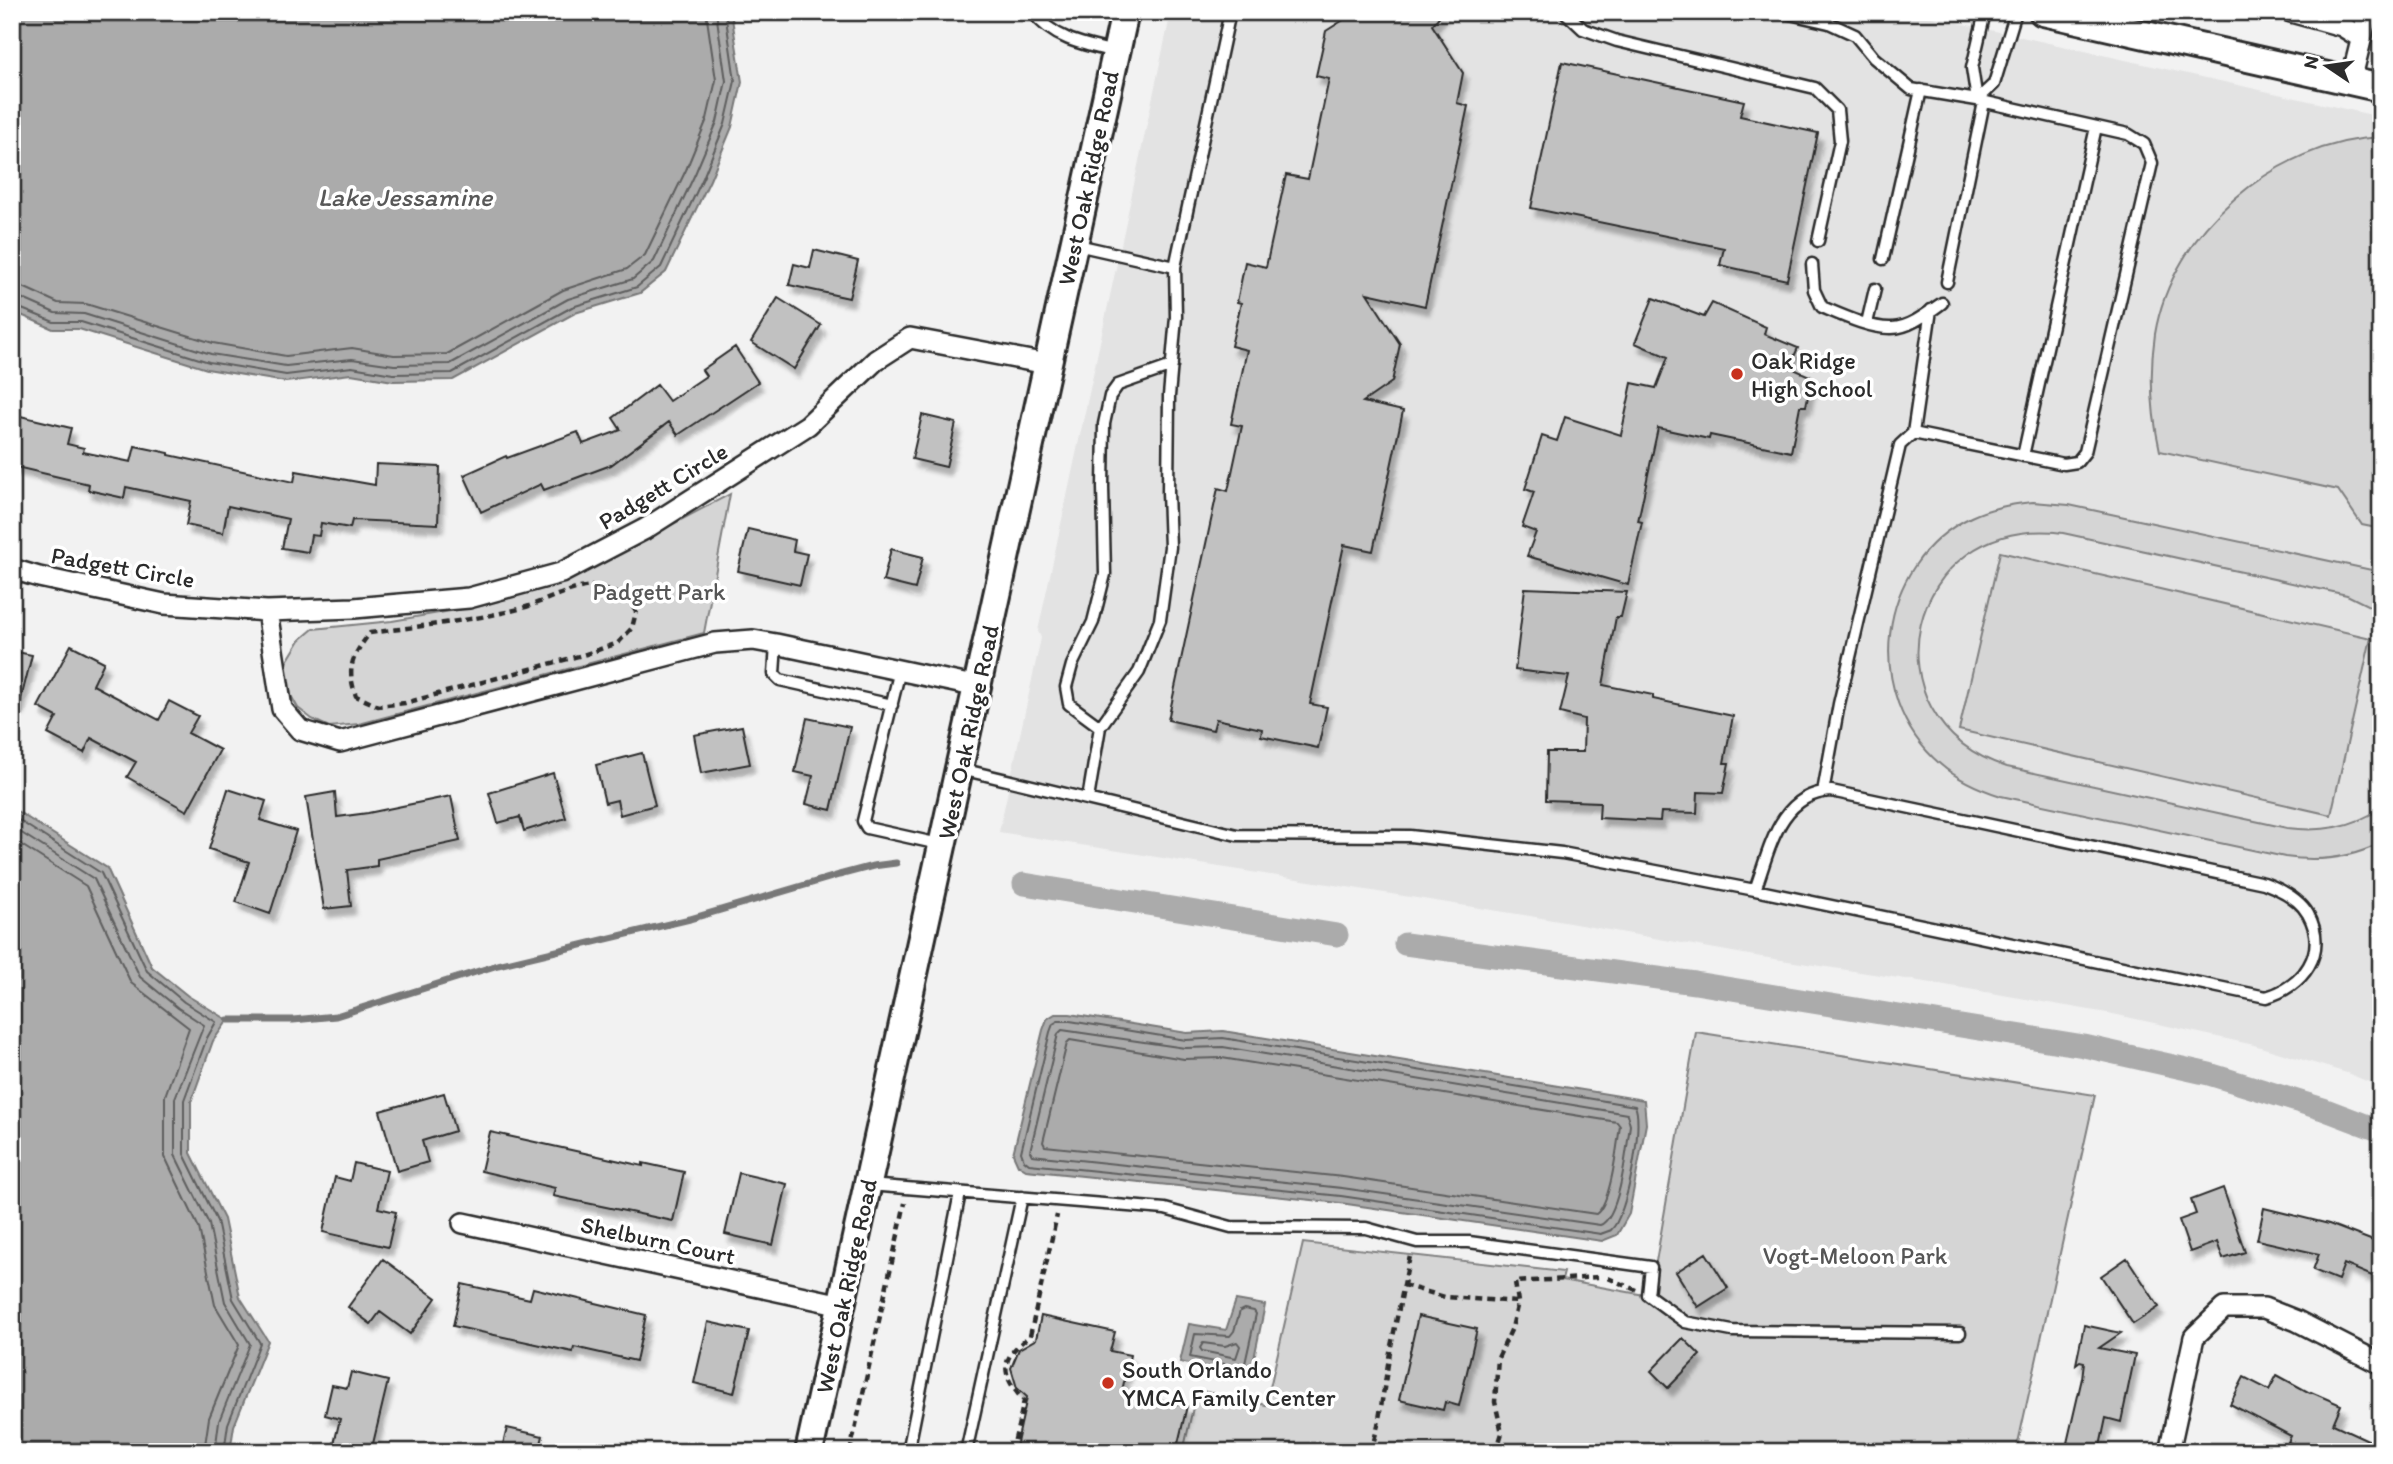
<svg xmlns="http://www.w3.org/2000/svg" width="2393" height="1464" viewBox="0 0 2393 1464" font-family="Itim,sans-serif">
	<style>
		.built { fill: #e3e3e3 }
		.green { fill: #d5d5d5; stroke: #808080; stroke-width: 2 }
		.water { fill: #ababab; stroke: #787878; stroke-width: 2 }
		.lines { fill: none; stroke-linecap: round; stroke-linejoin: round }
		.shore { stroke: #5e5e5e; stroke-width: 2 }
		.stream { stroke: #787878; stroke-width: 7 }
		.canal { stroke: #ababab; stroke-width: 23 }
		.building { fill: #c1c1c1; stroke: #2b2b2b; stroke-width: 2; filter: url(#shadow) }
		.lane-casing { stroke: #2b2b2b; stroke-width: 15 }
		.street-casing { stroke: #2b2b2b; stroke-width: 24 }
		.secondary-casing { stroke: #2b2b2b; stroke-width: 32 }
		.path { stroke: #2b2b2b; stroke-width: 4.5; stroke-dasharray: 7 5; stroke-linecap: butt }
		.lane { stroke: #fff; stroke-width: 10 }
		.street { stroke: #fff; stroke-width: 19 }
		.secondary { stroke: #fff; stroke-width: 26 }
		.poi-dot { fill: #c8321e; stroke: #fff; stroke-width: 2.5 }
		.labels { text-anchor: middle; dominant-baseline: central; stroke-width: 7; stroke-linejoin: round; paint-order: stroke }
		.street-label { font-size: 24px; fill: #2b2b2b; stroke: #fff }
		.poi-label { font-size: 24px; fill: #2b2b2b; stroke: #fff; text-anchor: start }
		.park-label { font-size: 24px; fill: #565656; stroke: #fff }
		.water-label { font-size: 26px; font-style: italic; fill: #585858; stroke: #fff }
	</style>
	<defs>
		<filter id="shadow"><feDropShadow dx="4.5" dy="8" stdDeviation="2" flood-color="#0004"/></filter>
	</defs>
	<rect width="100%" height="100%" fill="#f2f2f2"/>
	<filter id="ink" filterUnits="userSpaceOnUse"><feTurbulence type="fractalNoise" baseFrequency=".0143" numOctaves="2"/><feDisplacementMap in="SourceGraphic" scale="14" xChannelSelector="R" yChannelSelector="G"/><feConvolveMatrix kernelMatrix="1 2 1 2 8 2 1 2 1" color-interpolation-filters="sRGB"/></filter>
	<g filter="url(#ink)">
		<path class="built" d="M1171,12h738l472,105v970l-34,-14 -93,-28 -141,-31 -168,-29 -190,-29 -225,-40 -531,-84 42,-194 -3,-7z"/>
		<path class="green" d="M2381,137v392l-19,-4 -24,-35 -178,-39c-9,-40 -11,-77 -5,-117 17,-104 122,-193 226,-197z
			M730,494l-26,139 -345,91 -30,3 -17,-8 -14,-11 -9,-16 -3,-29 14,-23 13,-11 79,-8 88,-15 87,-26z
			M2033,502l36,3 312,67v40l-34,-17 -284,-62c-158,-20 -203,187 -56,234l280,61c34,4 65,0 94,-20v35c-30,15 -63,19 -96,14l-284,-61c-22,-7 -43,-16 -61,-32 -79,-68 -64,-201 31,-247 19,-9 41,-13 62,-15z
			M2000,552l371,86 -40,177 -372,-85z
			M1696,1032l399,63 -79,357h-833l14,-62 69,15 37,-162 261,29 -2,8 88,16z"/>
		<path class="water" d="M12,12h719l11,70 -10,45 -22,53 -44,92 -26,21 -65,20 -122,67 -60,1 -42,-7 -65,8 -79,-13 -128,-40h-26l-41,-18z
			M12,808l95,60 45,99 36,29 40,24 -15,21 -22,61v51l33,66 16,78 28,44 -34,85 -4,26h-218z
			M1055,1014h15l117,19 36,-2 421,69 2,24 -17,90 -12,21 -15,6 -262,-38 -314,-33 -8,-5 -5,-11 30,-124 4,-11z
			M1236,1300l29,5 -15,73 -70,-16 9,-38 37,6z"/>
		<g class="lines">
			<path class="shore" d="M12,286l11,1 35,16 28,1 127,39 73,13 66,-8 42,7 53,-1 116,-64 64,-21 18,-14 41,-85 21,-51 9,-39 -10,-68
				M12,297l9,1 34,15 29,1 127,40 75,12 66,-7 42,6 56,-1 118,-65 65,-20 21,-18 41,-87 22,-52 9,-41 -10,-69
				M12,305l42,17h27l128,40 77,13 66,-8 41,7 59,-1 120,-66 65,-20 24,-20 42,-89 22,-54 10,-43 -10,-69
				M12,816l89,57 46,98 37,31 32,20 -9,16 -23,62v54l33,67 16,78 27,44 -32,81 -4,28
				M12,827l82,52 46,98 38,31 26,17 -29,73v57l34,69 16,78 25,42 -31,77 -4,31
				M12,839l74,47 45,97 58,45 -24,68v61l34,71 16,77 24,40 -30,73 -5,34
				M1058,1021h12l116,19 37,-2 412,68c9,17 -8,111 -24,124 -1,1 -9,3 -10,4l-260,-38 -312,-32 -5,-4 -3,-8 29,-120 3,-8z
				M1062,1030l123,18 38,-1 404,67 3,11c-3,21 -10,93 -30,100l-258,-37 -310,-33 -2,-4 28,-117z
				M1070,1040l114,19 38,-1 395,64 3,4c-3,19 -9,78 -24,88l-253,-37 -298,-31 -2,-4 24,-99z
				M1244,1309l10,2 2,3 -12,54 -54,-11 5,-23 35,2 4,-5 6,-20z
				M1237,1342l3,4 -4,12 -34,-7 -2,-3 3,-5 22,3z"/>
			<path class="stream" d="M228,1020h65l43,-4 162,-51 192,-46 149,-44 34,-9 23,-3"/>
			<path class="canal" d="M1024,884l313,51
				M1405,944l290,39 389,63 125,28 114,35 58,22"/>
		</g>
		<path class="building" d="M1356,12h87l-11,13 31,48 -6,30 11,3 -43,200 -58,-13 33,51 -8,38 -29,20 40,9 -30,140 -29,-6 -34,159 17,3 -9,41 -57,-12 1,-7 -46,-10 -3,11 -45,-10 50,-232 10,3 14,-65 -11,-2 16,-74 -16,-4 10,-43 -4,-1 8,-40 21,5 20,-92 22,4 21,-100 -13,-3 10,-45z
			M1562,62l182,39 -4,15 78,17 -31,147 -67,-15 4,-17 -193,-40z
			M814,250l44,11 -9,37 -60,-13 5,-21 16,4z
			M778,298l43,27 -27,44 -43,-27z
			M1653,298l51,19 8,-14 54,24 -2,7 34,14 -9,19 23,10 -6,29h-6l-9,46 -81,-17 -1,4 -51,-11 -20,93 4,1 -14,63 -101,-29 9,-24 -14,-5 12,-35 -9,-3 17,-53 15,5 8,-24 56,18 11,-52 24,5 12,-31 -33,-14z
			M735,347l23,35 -80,53 -9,-13 -58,43 -67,25 -3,-6 -60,28 -17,-37 42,-19 1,2 71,-26 5,12 38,-14 -8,-12 44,-33 12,16 37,-25 -4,-6z
			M12,414l59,14 -4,16 17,4 -1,4 48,10 4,-16 34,7v2l125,27 2,-11 79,14 1,-21 64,3 -2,57 -86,-4 -2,8 -29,-5 -2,13 -8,-1 -3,17 -26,-4 6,-29 -60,-13 -5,27 -37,-8 5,-24 -65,-14 -2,11 -36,-8 1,-6 -77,-18z
			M922,415l34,8 -10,44 -34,-8z
			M748,529l47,11 -2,11 14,3 -7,31 -62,-14z
			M891,549l32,8 -8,32 -32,-8z
			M1525,588l102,4 -6,25h-5l-13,68 50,10v4l80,17 -9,47h5l-6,30 -25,-1 -1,21 -36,-1 -1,9 -61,-3 1,-16 -54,-2 1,-48h36l1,-33 -24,-6 9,-37 -54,-6z
			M71,645l33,17 -11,23 66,35 10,-19 29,15 -10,17 32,17 -33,61 -60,-34 9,-15 -45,-24 -7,15 -36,-19 9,-17 -19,-10z
			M12,651l20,4 -13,52 -7,-1z
			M807,718l43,9 -19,83 -25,-6 7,-28 -18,-4z
			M742,726l8,38 -49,9 -7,-38z
			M642,753l13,52 -35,10 -3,-15 -12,3 -9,-38z
			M553,773l13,45 -42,13 -4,-14 -22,6 -9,-30z
			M228,789l38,12 -6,19 36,11 -26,83 -34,-12 13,-40 -40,-13z
			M335,792l2,25 31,-4 83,-17 9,45 -83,18v7l-30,4 4,36 -27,3 -18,-112z
			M444,1093l11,38 -33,10 6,21 -31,9 -17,-60z
			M490,1132l153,34v-3l41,9 -11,49 -120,-25 2,-8 -74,-17z
			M354,1163l33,8 -9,37 18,4 -8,35 -65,-15 12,-55 15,4z
			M739,1173l48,11 -14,61 -48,-11z
			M2223,1188l22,64 -22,7 -6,-17 -27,10 -11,-32 17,-6 -5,-14z
			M2264,1208l65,16 52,20v9l-9,23 -28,-12 -6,16 -25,-10 6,-16 -62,-14z
			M1706,1253l22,35 -30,19 -22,-35z
			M2127,1258l32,49 -26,17 -32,-48z
			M383,1259l53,39 -26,36 -30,-22 -9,12 -23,-17z
			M462,1284l68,15 3,-11 113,27 -10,46 -62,-14 -1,5 -120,-26z
			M1041,1316l74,16 -5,19 20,4 -8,36 65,15 -11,46h-161l12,-55 -10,-9 -6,-20 8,-19 17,-10z
			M1418,1316l59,13 -18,77 -14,-4 -2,8 -44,-10z
			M708,1322l41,9 -15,62 -40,-10z
			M2084,1325l37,8 -22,15 36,7 -14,67 -15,-4 -7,33 -32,-8 15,-65 2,-16 -4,-1 -4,3z
			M1683,1338l17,17 -32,33 -17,-17z
			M351,1372l37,9 -17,71h-39l8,-33 -15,-4 7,-30 15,3z
			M2277,1375l33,18 1,-1 30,13 -8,19 48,22v6h-72l-21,-10 3,-6 -61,-32 14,-27 25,13z
			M507,1428l36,8 -4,16h-38z"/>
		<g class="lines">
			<defs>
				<path id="lane" d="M1033,12c19,27 52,33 83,40
					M1565,12l18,17 34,12 198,47 22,22 3,31 -22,100
					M1781,12l48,11 26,12 19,23 37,31 66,11 151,34 16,10 8,19 -67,289 -8,10 -13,2 -151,-31 -13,12 -61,259 -16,88
					M1977,100l17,-16 22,-72
					M1977,100l-5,-32 13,-56
					M1077,245l98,22
					M1883,259l38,-169
					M1812,264l2,26 8,17c19,8 49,22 70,21 17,0 36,-15 50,-25
					M1947,282l37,-180
					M1867,323l8,-34
					M1913,433l18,-123
					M2023,456l73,-329
					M776,644l-2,30 6,6 112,25
					M900,670l-37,151 4,7 72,16
					M1100,727l-31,-23 -3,-17 6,-22 21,-43 12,-48 -2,-87 1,-63 6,-28 8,-11 54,-19
					M961,769l276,66 173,1 152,17 193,37 511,107c37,-10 63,-45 42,-83 -9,-16 -28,-25 -44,-31l-433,-92c-52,3 -61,58 -76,99
					M1088,799l12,-72 39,-55 21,-52 10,-73 -2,-55 1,-96 7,-79 -1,-50 55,-255
					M869,1185l296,24 66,18 135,1 51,14h52l182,25 -3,28 37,27 47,9 228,2
					M908,1452l52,-259
					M966,1452l56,-255"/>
				<path id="street" d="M2291,12l51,14 19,12
					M2351,81l17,-69
					M12,569l27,8 125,27 103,7 87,-3 115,-10 92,-25 84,-44 163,-104 68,-65 34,-22 137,26
					M267,611l15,98 18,21 40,12 375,-99 38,-3 23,4 202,43
					M463,1223l379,82
					M2169,1452l25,-115 30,-29h40l33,13 84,43"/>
				<path id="secondary" d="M2043,12l338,76
					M809,1452l316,-1440"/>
			</defs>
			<use href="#lane" class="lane-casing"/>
			<use href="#street" class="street-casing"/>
			<use href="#secondary" class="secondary-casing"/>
			<path class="path" d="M591,586c21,5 35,7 45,26l-4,16 -14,15 -32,11 -181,49 -27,3 -22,-10c-10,-28 -4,-40 14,-63 50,-7 100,-12 149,-24 25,-7 47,-20 72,-23z
				M1608,1278l28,12
				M1403,1285l42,12 73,5
				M1184,1449l10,3
				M850,1452l55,-249
				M1012,1452l12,-51c-24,-27 -25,-43 6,-65l27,-121
				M1371,1452l7,-27 13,-79 19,-90
				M1496,1452l6,-19 -7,-31 3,-44 14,-30 6,-26 -3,-20 85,-5"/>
			<use href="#lane" class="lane"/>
			<use href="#street" class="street"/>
			<use href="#secondary" class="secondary"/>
		</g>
	</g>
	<g class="poi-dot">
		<circle cx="1737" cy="374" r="7"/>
		<circle cx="1108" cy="1383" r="7"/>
	</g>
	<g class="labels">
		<g class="street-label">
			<text transform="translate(1088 178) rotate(-78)">West Oak Ridge Road</text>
			<text transform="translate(663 486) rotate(-31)">Padgett Circle</text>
			<text transform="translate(123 567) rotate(10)">Padgett Circle</text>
			<text transform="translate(968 732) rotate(-78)">West Oak Ridge Road</text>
			<text transform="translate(658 1240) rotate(12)">Shelburn Court</text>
			<text transform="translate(846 1286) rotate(-78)">West Oak Ridge Road</text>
		</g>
		<g class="poi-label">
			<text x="1751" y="360">Oak Ridge<tspan x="1751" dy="28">High School</tspan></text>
			<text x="1122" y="1369">South Orlando<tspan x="1122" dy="28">YMCA Family Center</tspan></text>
		</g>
		<g class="park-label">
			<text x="659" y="591">Padgett Park</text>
			<text x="1855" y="1255">Vogt-Meloon Park</text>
		</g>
		<g class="water-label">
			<text x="405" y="197">Lake Jessamine</text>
		</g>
	</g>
	<rect width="2393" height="1464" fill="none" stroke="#fff" stroke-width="42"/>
	<rect x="21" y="21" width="2351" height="1422" fill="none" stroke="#2b2b2b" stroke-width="2.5" filter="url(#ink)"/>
	<g transform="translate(2327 66) rotate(283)" stroke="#ffffff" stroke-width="5" paint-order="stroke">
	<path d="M0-5L12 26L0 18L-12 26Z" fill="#2b2b2b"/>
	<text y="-10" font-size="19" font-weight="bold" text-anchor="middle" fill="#2b2b2b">N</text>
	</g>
</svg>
